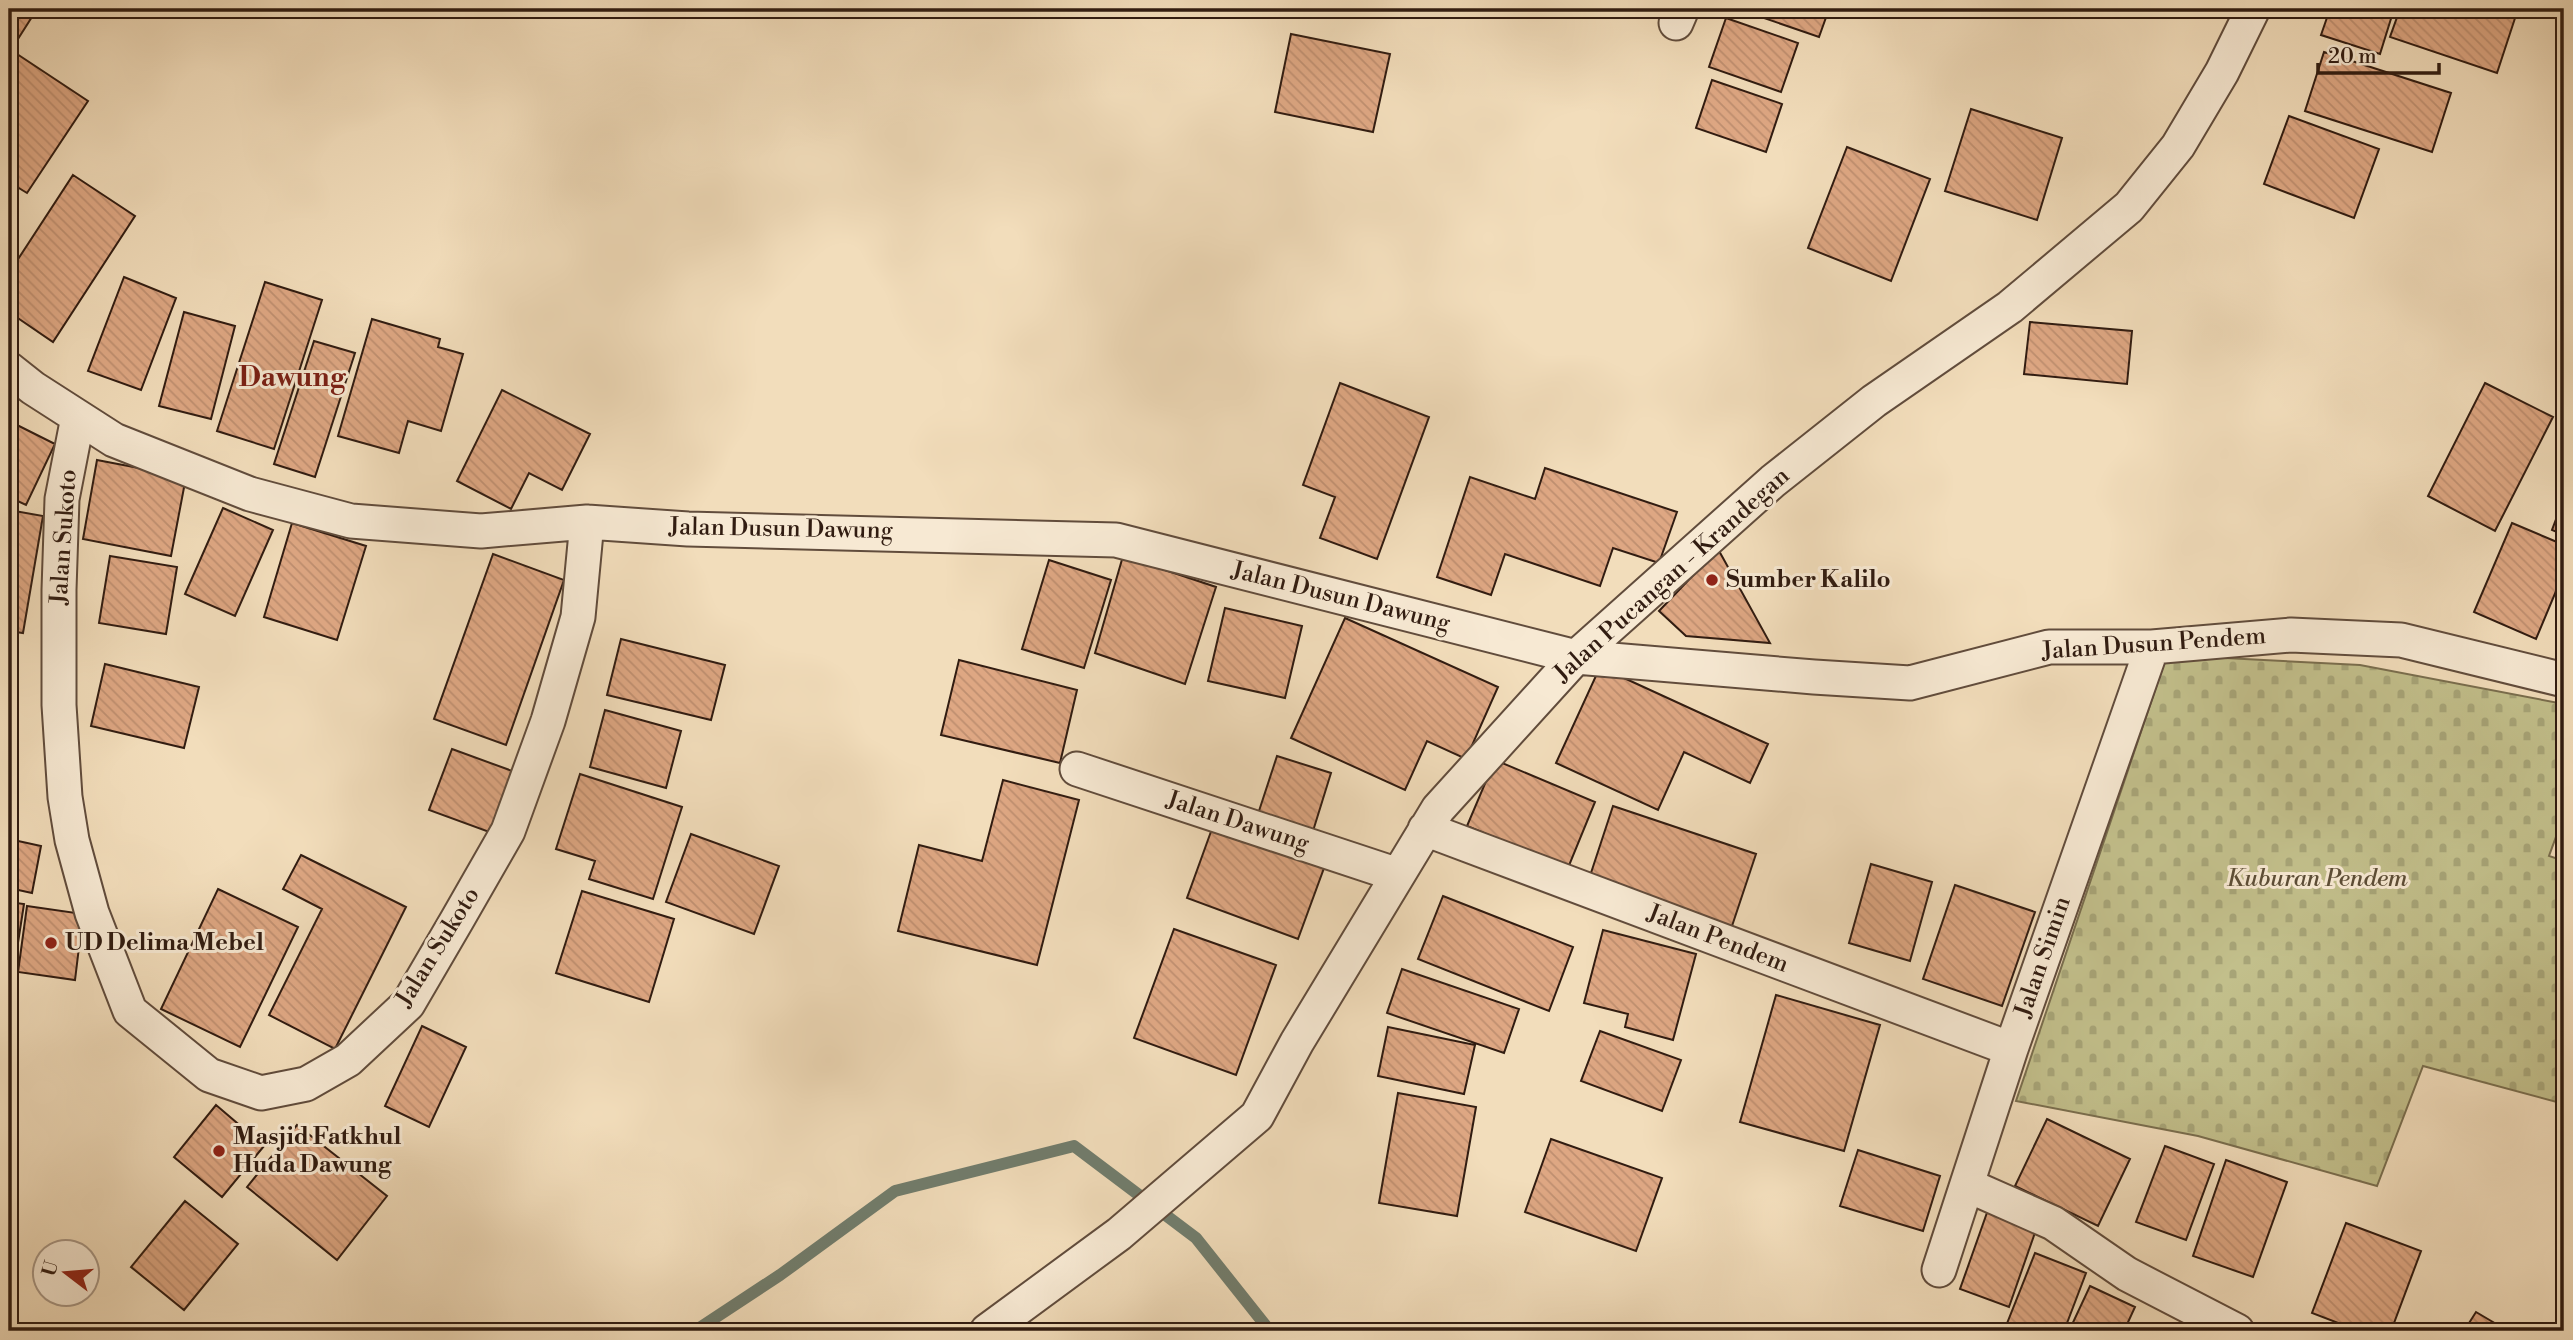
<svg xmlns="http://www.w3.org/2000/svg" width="2573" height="1340" viewBox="0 0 2573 1340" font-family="'Libre Bodoni',serif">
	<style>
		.cemetery { fill: url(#cemetery-stones); stroke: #7a6e4e; stroke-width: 2 }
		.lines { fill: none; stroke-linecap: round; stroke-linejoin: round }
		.stream { stroke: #717d6d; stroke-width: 12 }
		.building { fill: url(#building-back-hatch); stroke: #311c11; stroke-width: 2 }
		.minor-casing { stroke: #614c3c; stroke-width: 37 }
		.minor { stroke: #f7e9d3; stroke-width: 33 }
		.poi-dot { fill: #8f2418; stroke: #f7e9d3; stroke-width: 2.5 }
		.labels { text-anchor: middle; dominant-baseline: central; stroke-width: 6; stroke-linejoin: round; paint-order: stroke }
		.street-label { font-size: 24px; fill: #311c11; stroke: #f7e9d3 }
		.poi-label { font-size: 24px; font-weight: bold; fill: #311c11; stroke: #f7e9d3; text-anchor: start }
		.park-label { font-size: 24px; font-style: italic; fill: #5c4d36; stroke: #f7e9d3 }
		.quarter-label { font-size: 28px; font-weight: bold; fill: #7a1f14; stroke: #f7e9d3 }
	</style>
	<defs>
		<pattern id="cemetery-stones" width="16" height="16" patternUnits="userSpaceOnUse" patternTransform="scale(1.75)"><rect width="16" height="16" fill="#c2bf8b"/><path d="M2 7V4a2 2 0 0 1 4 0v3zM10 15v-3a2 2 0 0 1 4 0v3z" fill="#a7a477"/></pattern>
		<pattern id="building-back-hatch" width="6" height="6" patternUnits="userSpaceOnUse" patternTransform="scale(1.75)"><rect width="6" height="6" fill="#dea783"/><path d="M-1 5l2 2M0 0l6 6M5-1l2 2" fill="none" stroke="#bf8f70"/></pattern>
	</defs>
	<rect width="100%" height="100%" fill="#f2ddbb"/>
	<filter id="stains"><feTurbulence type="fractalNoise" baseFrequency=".00286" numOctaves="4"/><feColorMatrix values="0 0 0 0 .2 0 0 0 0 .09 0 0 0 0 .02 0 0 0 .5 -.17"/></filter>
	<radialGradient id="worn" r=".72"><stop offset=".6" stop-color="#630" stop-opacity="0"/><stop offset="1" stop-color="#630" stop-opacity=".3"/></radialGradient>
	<path class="cemetery" d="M2167,655l193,10 204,39v111l-15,41 15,5v243l-141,-38 -46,120 -179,-50 -182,-35z"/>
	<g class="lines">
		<path class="stream" d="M695,1331l85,-56 115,-84 179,-45 122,92 74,93"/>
	</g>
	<path class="building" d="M9,9h28l-26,41 77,51 -61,92 -18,-11z
		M1738,9h91l-10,28z
		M2330,9h64l-14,45 -59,-19z
		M2400,9h118l-21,64 -107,-36z
		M1726,18l72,25 -17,49 -72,-25z
		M1291,34l99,20 -17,78 -98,-20z
		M2324,52l127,41 -19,59 -127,-41z
		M1712,80l70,24 -16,48 -70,-24z
		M1971,109l91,29 -25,82 -92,-29z
		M2289,116l90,33 -25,69 -90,-34z
		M1847,147l83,32 -39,102 -83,-33z
		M73,175l62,41 -82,126 -44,-30v-39z
		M124,277l52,21 -35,92 -53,-19z
		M265,282l57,18 -48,149 -57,-18z
		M184,312l51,14 -24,93 -52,-13z
		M372,319l68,20 -2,8 25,7 -22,77 -33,-10 -9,32 -61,-17z
		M2030,322l102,9 -5,53 -103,-10z
		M314,341l41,12 -40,124 -41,-13z
		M1340,383l89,34 -52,142 -57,-21 15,-41 -32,-12z
		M2485,383l68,34 -58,114 -67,-35z
		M502,390l88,44 -28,56 -33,-17 -18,36 -54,-28z
		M9,421l46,23 -29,61 -17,-8z
		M97,460l89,17 -15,79 -88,-17z
		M1545,468l132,44 -18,51 -46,-15 -13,38 -95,-32 -14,41 -54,-18 33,-100 65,22z
		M2564,498v37l-12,-5z
		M223,508l50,22 -38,86 -50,-22z
		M9,510l34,6 -20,117 -14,-2z
		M292,523l74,23 -29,94 -73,-23z
		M2512,523l52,22v27l-28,67 -62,-27z
		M1718,549l52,94 -84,-7 -27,-25z
		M493,554l71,26 -58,165 -72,-26z
		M110,556l67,11 -11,67 -67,-11z
		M1123,556l93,31 -31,97 -90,-31z
		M1049,560l62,20 -27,88 -62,-19z
		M1225,608l77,18 -17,72 -77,-17z
		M1345,618l153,69 -32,72 -39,-18 -22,49 -114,-52z
		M621,639l104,26 -14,55 -104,-25z
		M959,660l118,30 -17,73 -119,-28z
		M105,664l94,23 -15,61 -93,-22z
		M1600,667l168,77 -18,39 -66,-31 -26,58 -102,-47z
		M605,710l76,21 -15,57 -76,-21z
		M452,749l63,23 -23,61 -63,-23z
		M1277,756l54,17 -18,58 -55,-17z
		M1495,760l100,42 -27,66 -101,-42z
		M580,774l102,33 -29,92 -64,-20 6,-18 -39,-12z
		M1003,780l76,20 -42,165 -139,-34 21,-86 63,16z
		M1613,806l143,48 -25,75 -143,-47z
		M1213,826l111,42 -26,71 -111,-41z
		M691,834l88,32 -25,68 -88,-32z
		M9,839l32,7 -9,47 -23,-5z
		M301,855l105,52 -71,142 -66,-34 53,-106 -39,-20z
		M1871,864l61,18 -22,79 -61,-18z
		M1955,885l80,27 -33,94 -79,-27z
		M218,889l80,38 -58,120 -79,-38z
		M582,891l92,28 -25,83 -93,-29z
		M1443,896l130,51 -24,64 -131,-52z
		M9,902l15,2 -9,58 -6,-1z
		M27,906l56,8 -8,66 -57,-8z
		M1174,929l102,36 -40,110 -102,-37z
		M1603,930l93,24 -23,86 -48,-13 3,-13 -44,-11z
		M1402,969l117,40 -15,44 -117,-40z
		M1776,995l104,30 -36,126 -104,-29z
		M422,1026l44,21 -37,80 -44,-21z
		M1388,1027l87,18 -11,49 -86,-18z
		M1600,1031l81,29 -19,51 -81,-30z
		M1398,1093l78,14 -19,109 -78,-13z
		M216,1105l48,41 -42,51 -48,-40z
		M2047,1119l83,40 -32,67 -83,-40z
		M297,1125l90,71 -50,64 -90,-73z
		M1551,1139l111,39 -26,73 -111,-39z
		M2165,1146l49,18 -28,76 -50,-18z
		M1858,1150l82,26 -17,55 -83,-25z
		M2226,1160l61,22 -34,95 -60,-21z
		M185,1201l53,43 -54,66 -53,-43z
		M1989,1207l49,17 -29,83 -49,-18z
		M2346,1223l75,28 -30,80h-32l-47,-18z
		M2035,1253l51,20 -22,58h-60z
		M2090,1286l45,21 -11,24h-55z
		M2476,1312l32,19h-44z"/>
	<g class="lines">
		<defs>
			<path id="minor" d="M1676,23l6,-14
				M9,369l24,19 81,52 136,54 101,27 130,10 106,-9 101,7 428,11 460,117 238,20 96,6 139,-36h103l139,-12 110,5 163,40
				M78,417l-16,82 -3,91v115l6,92 7,43 20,73 38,98 79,64 52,18 45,-9 42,-24 60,-56 49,-84 51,-89 40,-110 30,-104 9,-95
				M1077,769l321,106
				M1425,829l586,220
				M1967,1185l86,38 74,51 110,57
				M1939,1270l72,-221 141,-402
				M987,1331l132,-97 138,-118 40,-74 141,-233 138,-152 197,-176 101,-80 136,-94 119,-100 49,-61 44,-74 31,-63"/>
		</defs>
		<use href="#minor" class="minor-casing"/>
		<use href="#minor" class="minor"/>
	</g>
	<g class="poi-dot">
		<circle cx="1712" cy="580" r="7"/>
		<circle cx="51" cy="943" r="7"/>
		<circle cx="219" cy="1151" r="7"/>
	</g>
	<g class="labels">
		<g class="street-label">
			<text transform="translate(781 529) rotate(1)">Jalan Dusun Dawung</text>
			<text transform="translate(64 537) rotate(-86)">Jalan Sukoto</text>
			<text transform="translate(1672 575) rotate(-42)">Jalan Pucangan - Krandegan</text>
			<text transform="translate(1341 597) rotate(14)">Jalan Dusun Dawung</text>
			<text transform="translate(2154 644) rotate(-4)">Jalan Dusun Pendem</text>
			<text transform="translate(1238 822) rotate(18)">Jalan Dawung</text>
			<text transform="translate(1718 939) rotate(21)">Jalan Pendem</text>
			<text transform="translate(438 947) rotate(-58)">Jalan Sukoto</text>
			<text transform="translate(2043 957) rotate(-71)">Jalan Simin</text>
		</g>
		<g class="poi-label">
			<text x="1726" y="580">Sumber Kalilo</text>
			<text x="65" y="943">UD Delima Mebel</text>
			<text x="233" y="1137">Masjid Fatkhul<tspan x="233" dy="28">Huda Dawung</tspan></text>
		</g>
		<g class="park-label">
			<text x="2317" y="879">Kuburan Pendem</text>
		</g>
		<g class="quarter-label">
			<text x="292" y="377">Dawung</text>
		</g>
	</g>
	<rect width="2573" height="1340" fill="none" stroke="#f2ddbb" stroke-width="35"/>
	<rect x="10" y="10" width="2552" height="1319" fill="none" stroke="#311c11" stroke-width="3.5"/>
	<rect x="18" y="18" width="2538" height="1305" fill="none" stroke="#311c11" stroke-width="2"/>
	<g transform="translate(66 1273) rotate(286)"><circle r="33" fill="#f7e9d3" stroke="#a89785" stroke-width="2"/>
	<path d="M0-5L12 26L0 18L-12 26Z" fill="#8f2418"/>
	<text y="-10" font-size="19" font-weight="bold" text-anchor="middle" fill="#311c11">U</text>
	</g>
	<path d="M2318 63v10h121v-10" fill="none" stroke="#311c11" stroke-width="3.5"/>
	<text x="2328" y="63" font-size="21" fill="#311c11" stroke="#f7e9d3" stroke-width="5" paint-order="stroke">20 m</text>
	<rect width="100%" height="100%" filter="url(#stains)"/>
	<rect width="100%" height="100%" fill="url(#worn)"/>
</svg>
